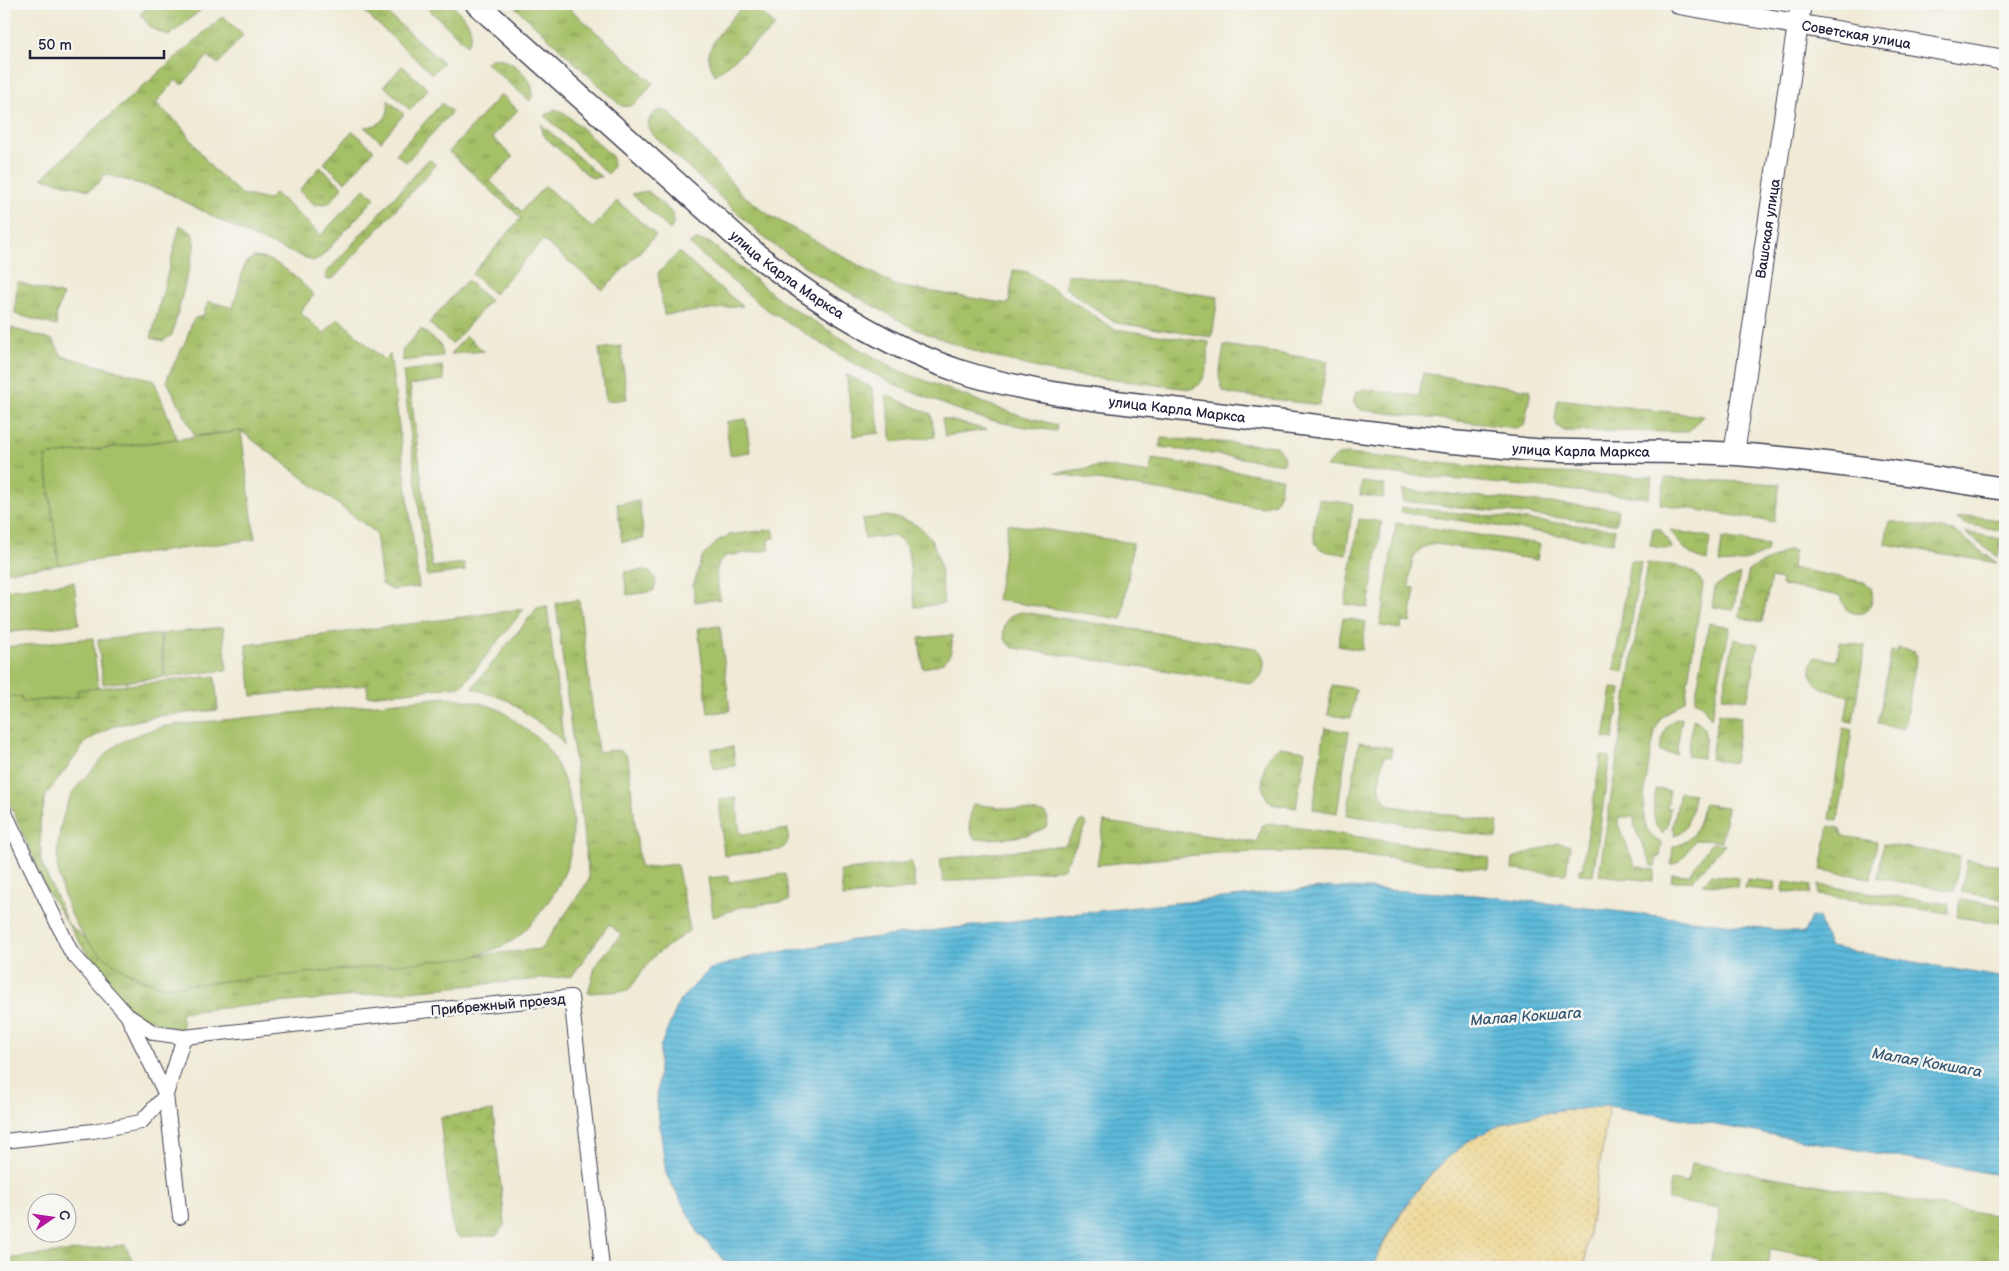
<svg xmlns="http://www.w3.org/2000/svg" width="2009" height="1271" viewBox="0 0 2009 1271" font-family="'Balsamiq Sans',sans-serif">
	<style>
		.grass { fill: url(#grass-tufts); stroke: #647150 }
		.sand { fill: url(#sand-dots); stroke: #887e6c }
		.park { fill: url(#park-crowns); stroke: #647150 }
		.pitch { fill: #a5c066; stroke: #647150 }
		.water { fill: url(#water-rules); stroke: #3f6e8a }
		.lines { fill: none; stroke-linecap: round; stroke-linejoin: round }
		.street-casing { stroke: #414052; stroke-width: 16 }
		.secondary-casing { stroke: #414052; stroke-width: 22 }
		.primary-casing { stroke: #414052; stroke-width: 25 }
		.street { stroke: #fff; stroke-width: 14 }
		.secondary { stroke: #fff; stroke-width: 20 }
		.primary { stroke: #fff; stroke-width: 22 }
		.labels { text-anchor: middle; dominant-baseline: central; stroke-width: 5; stroke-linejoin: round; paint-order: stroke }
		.street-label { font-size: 14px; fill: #22223b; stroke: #f6f6f2 }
		.water-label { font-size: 15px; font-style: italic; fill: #365773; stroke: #f6f6f2 }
	</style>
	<defs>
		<pattern id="grass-tufts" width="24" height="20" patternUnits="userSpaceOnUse" patternTransform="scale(1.25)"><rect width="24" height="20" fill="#a5c066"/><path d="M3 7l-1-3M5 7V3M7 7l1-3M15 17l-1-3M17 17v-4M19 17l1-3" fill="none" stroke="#869c55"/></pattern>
		<pattern id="sand-dots" width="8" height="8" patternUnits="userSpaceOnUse" patternTransform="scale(1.25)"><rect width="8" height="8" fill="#eeda9e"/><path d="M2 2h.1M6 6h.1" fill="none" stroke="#ccbb89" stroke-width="1.8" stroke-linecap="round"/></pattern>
		<pattern id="park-crowns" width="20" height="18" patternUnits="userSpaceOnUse" patternTransform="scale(1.25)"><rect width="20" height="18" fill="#a5c066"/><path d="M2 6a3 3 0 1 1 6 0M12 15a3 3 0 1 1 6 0" fill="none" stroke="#869c55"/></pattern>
		<pattern id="water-rules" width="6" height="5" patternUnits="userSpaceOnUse" patternTransform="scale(1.25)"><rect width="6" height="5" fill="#5cb9da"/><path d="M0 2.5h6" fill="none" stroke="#4c96b2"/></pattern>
	</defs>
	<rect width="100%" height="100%" fill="#f6f6f2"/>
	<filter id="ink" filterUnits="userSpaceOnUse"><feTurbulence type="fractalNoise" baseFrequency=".02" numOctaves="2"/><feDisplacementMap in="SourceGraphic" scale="10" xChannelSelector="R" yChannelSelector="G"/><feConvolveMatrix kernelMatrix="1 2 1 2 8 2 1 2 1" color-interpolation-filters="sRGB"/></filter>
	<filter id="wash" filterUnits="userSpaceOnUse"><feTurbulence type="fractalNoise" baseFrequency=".0096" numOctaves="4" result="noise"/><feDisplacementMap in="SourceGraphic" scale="20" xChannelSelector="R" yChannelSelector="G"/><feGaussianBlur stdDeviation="1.12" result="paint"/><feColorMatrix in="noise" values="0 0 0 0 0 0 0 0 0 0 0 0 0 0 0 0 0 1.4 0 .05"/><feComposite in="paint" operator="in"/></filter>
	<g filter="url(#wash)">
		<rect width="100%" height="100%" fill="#f0ead6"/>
		<path class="grass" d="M152,4h56l-39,32 -18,-8 -11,-14z
			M356,4h21l66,59 -11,11z
			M423,4h27c13,11 28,23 17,41z
			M512,4h53l88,79c-9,10 -19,29 -33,22z
			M745,4h11l19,23 -60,48c-2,-4 -5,-10 -6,-15 -4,-16 26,-45 36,-56z
			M1884,4h57l-1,7z
			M223,16l20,19 -25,29 -10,-8 -26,29 -6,-5 -20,23 25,23 30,41 30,27 27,6 7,-7 46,42 44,-47 10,10 -54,59 -8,4 -62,-25 -89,-46 -58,-16 -5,9 -10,7 -47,-12 40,-38z
			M497,58c15,1 45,26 33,43l-44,-38 5,-4z
			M402,66l26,23 -18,21 -26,-24z
			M501,94l17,16 -26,27 21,20 -23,24 31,30 24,-25 48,42 24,-27 39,34 -53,55 -60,-50 -49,54 -22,-20 49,-56 -72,-66z
			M388,100l16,14 -23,27 -17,-14c18,-1 26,-9 24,-27z
			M442,103l10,9 -46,50 -10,-8z
			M555,109l10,4 47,43 1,10 -5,8 -63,-58z
			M660,110l9,2 73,82 27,21 127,71 113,18 4,-34 15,2 86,57 95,13c-2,17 0,41 -18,47l-134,-16 -78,-20 -64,-24 -99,-55 -49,-34 -114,-105 -5,-10c1,-8 4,-12 12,-15z
			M541,124l60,53 -8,1 -4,-2 -43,-38 -3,-4z
			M353,131l21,19 -29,32 -21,-19z
			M430,160l5,4 -2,4 -99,110 -7,2 -1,-2 1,-6 99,-110z
			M320,167l23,20 -14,16 -14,2 -16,-14z
			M648,191l24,22 1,12 -3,5 -38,-36z
			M180,225l12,8 3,12 -23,90 -9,6 -12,-3z
			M697,240l12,2 75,61 70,43 46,25 76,29 39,14 42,11 -1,6 -43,-6 -33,-7 -76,-29 -55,-28 -86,-54 -74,-63z
			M679,252l27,25 37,29 -79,9 -6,-42z
			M254,257c25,1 43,22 60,38l-14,17 24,22 14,-16 46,42 6,-6 29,233 -27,3 -10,-6 -6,-51 -135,-102 -46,5 -28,-55 1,-5 18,-36 6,-18 3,-4 8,-2 5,-15 25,7 12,-45z
			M1067,274l151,23 -6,40 -95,-14 -52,-35z
			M467,280l23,21 -38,43 -23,-21z
			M17,282l46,13 -7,20 1,11 -42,-12z
			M11,328l42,12 9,16 92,24 23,59 -132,17 14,109 -55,7v-218z
			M421,329l20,16 2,11 -40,5 -1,-10z
			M466,336l18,15 -33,3z
			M1224,345l104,16 -9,44 -88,-11 -8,-3 -4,-14z
			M621,346l6,53 -21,2 -7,-52z
			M442,366l2,14 -34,5 22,182 32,-4 1,8 -38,5 -24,-205z
			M1423,373l108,17 -7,36 -7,2 -155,-18 -8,-6v-6l3,-6 7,-3 55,7z
			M846,374l26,14 8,45 -26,3z
			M886,395l45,19 4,23 -43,5z
			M1558,399l145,17 -15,16 -124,-1 -7,-5 -2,-8z
			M942,418l45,12 -42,6z
			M1161,438l115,8 9,12 -1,6 -124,-17z
			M1348,454l183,18 121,5 -3,21 -324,-31 13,-12z
			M1152,459l130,19 -2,14 -5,11 -14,4 -206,-34 48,-7 47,7z
			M1665,478l115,6 -6,38 -114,-18z
			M1362,482l23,3 -2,13 -23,-3z
			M1403,490l215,19 -2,15 -214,-23z
			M1319,499l34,5 -7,50c-7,-1 -14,-1 -21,-3 -20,-7 -8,-37 -6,-52z
			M639,501l5,38 -22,3 -5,-38z
			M1401,507l214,22 -2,14 -213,-31z
			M887,516c55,7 52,44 57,88l-29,3 -7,-55c-7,-23 -24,-15 -43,-13l-3,-20z
			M1972,516l33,5v10l-40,-7 -9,-5z
			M1359,519l23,3 -14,86 -23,-4z
			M1889,521l65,10 43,32 -112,-19z
			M1396,523l144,21 -3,16 -100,-16c-28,3 -25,21 -28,43l6,1 -5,35 -8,-1 -1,7 -21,-3z
			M1653,528l7,1 12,18 -1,2 -21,-3z
			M773,529l2,9 -7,1 2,11 -44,6c-15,10 -8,27 -6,43l-25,3 -2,-16 9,-29 17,-17 11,-5z
			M1670,530l40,7 -3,24c-19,-4 -26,-16 -37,-31z
			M1964,532l37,7 -3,18z
			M1722,538l46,7 -1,7c-15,8 -32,13 -48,11z
			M1788,550l6,1 -2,17 72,14 6,4c9,19 -8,37 -25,22l-4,-12 -60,-11 1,-5 -11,-2 -9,44 -23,-5 10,-47z
			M1630,560l11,2 -17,110 -10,-2z
			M1647,563c22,3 46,-1 56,22l-18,115 -25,19 -5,12c-4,24 -16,74 -9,96 3,7 9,13 16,16l-2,14h-3l-2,10 -3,-1 -17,-38 -1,-11h-15l-1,7 17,42 20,4 -2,11 -54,-6z
			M643,570l7,2 6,8 -2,10 -4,2 -23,3 -3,-23z
			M1740,574l-7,36 -21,-3 3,-21z
			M579,600l19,152c12,-1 24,-6 30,7l12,109 37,-4 13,66 -36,26 -26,35 -40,2 8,-29 25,-29 -12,-11 -37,52 -391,36 2,20 -52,-19 -47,-64 -38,-59 -42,-101v-92l17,-1 1,6 55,-5 -1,-7 139,-14 3,34 -61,6 -46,11 -24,14 -41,54 -6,28 1,38 26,62 45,39 23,15 28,10 378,-38 48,-69 -33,-277z
			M547,606l17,139 -7,-9 -48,-35 -37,-13 65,-80z
			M524,609l-62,77 -94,10 -1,-11 -115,11 -6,-51z
			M1022,612l233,36c14,5 11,34 -5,35l-236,-35c-14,-6 -12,-24 -3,-33z
			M1343,618l23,4 -4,28 -24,-4z
			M1709,623l21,4 -19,91 -9,-13 -7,-5z
			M720,626l10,85 -22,2 -10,-85z
			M952,635c1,25 -6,29 -29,33l-4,-30z
			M1734,639l24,5 -10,53 -2,3 -24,-3z
			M1840,642l25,4 -12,76 -8,-1 4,-25c-21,-5 -49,-10 -34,-39l22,4z
			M1898,648l17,3 -1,3 3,1 -13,74 -26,-5 13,-73 6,1z
			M1332,685l24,4 -5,29 -23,-3z
			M1612,688l9,1 -8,50 -9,-1z
			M1719,713l22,4 -7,46 -24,-4z
			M1682,718l-6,36 -16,-2c2,-15 4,-32 22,-34z
			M1693,719c18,7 12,25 9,39l-15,-2z
			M1325,728l24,4 -12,81 -24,-4z
			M1843,728l9,2 -14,90 -8,-1z
			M1359,742l33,6 -1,9 -7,-1c-3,18 -11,38 7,50l107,16 -2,16 -149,-23z
			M733,747l2,19 -22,3 -2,-20z
			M1280,747l25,4 -9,57 -24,-4c-16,-11 -10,-51 8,-57z
			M1601,756l9,1 -17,118 -14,-1v-5h3z
			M1656,789l14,2 -3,17h3l-3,20h-3l-1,6c-14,-12 -9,-29 -7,-45z
			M1680,792l14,2c-2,15 -4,35 -20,42l1,-6 -3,-1z
			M736,798l4,36 48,-5c1,10 1,15 -8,21l-56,6 -5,-56z
			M973,804l72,9 3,5 -1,8c-15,13 -52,13 -72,13 -9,-10 -5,-22 -2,-35z
			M1703,804l24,3 -5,34 -27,-1c-6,9 -12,22 -24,25l2,-18c22,-6 27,-23 30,-43z
			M1080,821h5l2,4 -24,44 -120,13 -3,-23 125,-14z
			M1104,822l153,20 4,-16 8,-3 220,34 -1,12 -145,-16 -50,-1 -76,1 -120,12z
			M1829,826l10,2 4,8 34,6 -6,36 -50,-8z
			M1557,843l13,2 -4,29 -54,-4 1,-12z
			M1711,843l14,1 -33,37h-21l1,-7 17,1z
			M1883,844l77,12 -6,35 -76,-13z
			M1967,860l33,5 5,6 -1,28 -43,-7z
			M912,862l3,26 -72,9 -3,-26z
			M785,874l4,27 -48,6 -28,10 -5,-39 20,-2 1,6z
			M1711,875l27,3 -1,9 -35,-3z
			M1747,879l28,3 -1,9 -29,-3z
			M1784,882l27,4 -1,8 -27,-3z
			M1819,885l130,19 -1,9 -130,-18z
			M1960,899l45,7v18l-48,-7z
			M1691,1163l314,54v50h-184l1,-9 -52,-9 -3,18h-57l10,-58 -52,-9 3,-20 17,3z
			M125,1245l11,22h-132v-8z"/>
		<path class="sand" d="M1609,1106l-23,146 -1,15h-212c26,-59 67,-119 130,-143 33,-13 71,-14 106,-18z"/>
		<path class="park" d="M493,1111l12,113 -8,11 -36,3 -8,-6 -13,-115z"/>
		<path class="pitch" d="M746,419l4,33 -20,3 -4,-33z
			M241,431l14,108 -196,26 -14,-109z
			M1008,524l125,19 -11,76 -125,-19z
			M74,582l5,42 -74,9 -1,-43z
			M223,627l4,43 -62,7 -4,-43z
			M160,634l4,43 -61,7 -5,-44z
			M93,638l5,50 -21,2v7l-55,5 -1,-6 -17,1v-50z
			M446,697c18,3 35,5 52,12 8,4 17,12 25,18 6,5 15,10 20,16 28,36 38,83 23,126 -8,22 -28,49 -45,65 -12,12 -32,17 -48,23l-310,30c-26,-10 -55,-22 -74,-44 -16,-19 -28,-49 -31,-73 -3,-22 4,-63 17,-81 6,-8 14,-15 20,-22 6,-7 12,-15 19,-20 15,-11 34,-16 52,-21z"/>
		<path class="water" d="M1329,887l147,8 328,38 7,-16 8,1 10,29 176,31v198l-396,-70c-35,4 -73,5 -106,18 -60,23 -108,84 -130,143h-642l-32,-33 -33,-60 -9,-71 3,-56 20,-47 30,-31 41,-12 102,-17 245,-29z"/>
	</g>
	<g filter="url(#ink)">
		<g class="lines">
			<defs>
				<path id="street" d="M4,811l67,141 56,63 27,18 30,4 237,-26 150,-14 31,270
					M127,1015l39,80 14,122
					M4,1141l89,-10 48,-9 25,-27 18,-58"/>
				<g id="secondary">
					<path id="s1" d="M1679,4l326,56"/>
					<path id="s2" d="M1734,454l67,-450"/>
				</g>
				<g id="primary">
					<path id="s3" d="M477,4l281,252c60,46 129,91 201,115 81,26 165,31 249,42 81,10 162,20 244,29 27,2 56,6 83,8 67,3 134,0 201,4 90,7 180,21 269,35"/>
				</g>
			</defs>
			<use href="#street" class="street-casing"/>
			<use href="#secondary" class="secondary-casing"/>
			<use href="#primary" class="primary-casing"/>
			<use href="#street" class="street"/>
			<use href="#secondary" class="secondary"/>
			<use href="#primary" class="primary"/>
		</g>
	</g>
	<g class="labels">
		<g class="street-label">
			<text stroke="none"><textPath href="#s1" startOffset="180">Советская улица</textPath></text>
			<text stroke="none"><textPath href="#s2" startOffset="228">Вашская улица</textPath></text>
			<text stroke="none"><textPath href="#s3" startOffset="412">улица Карла Маркса</textPath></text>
			<text stroke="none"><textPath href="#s3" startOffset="832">улица Карла Маркса</textPath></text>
			<text stroke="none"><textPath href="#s3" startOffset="1238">улица Карла Маркса</textPath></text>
			<text transform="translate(498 1005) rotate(-5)">Прибрежный проезд</text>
		</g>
		<g class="water-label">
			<text transform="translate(1526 1017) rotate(-4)">Малая Кокшага</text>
			<text transform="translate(1927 1063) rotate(10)">Малая Кокшага</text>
		</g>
	</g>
	<rect width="2009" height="1271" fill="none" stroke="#f6f6f2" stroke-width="20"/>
	<g transform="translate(52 1218) rotate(77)"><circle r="24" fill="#f6f6f2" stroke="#a1a1a9"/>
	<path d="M0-4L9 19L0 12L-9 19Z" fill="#b5179e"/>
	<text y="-8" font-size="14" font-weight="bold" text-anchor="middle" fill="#22223b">С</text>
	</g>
	<path d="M30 50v8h134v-8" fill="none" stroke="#22223b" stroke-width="2.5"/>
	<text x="38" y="50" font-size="15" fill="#22223b" stroke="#f6f6f2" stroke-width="4" paint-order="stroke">50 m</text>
</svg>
